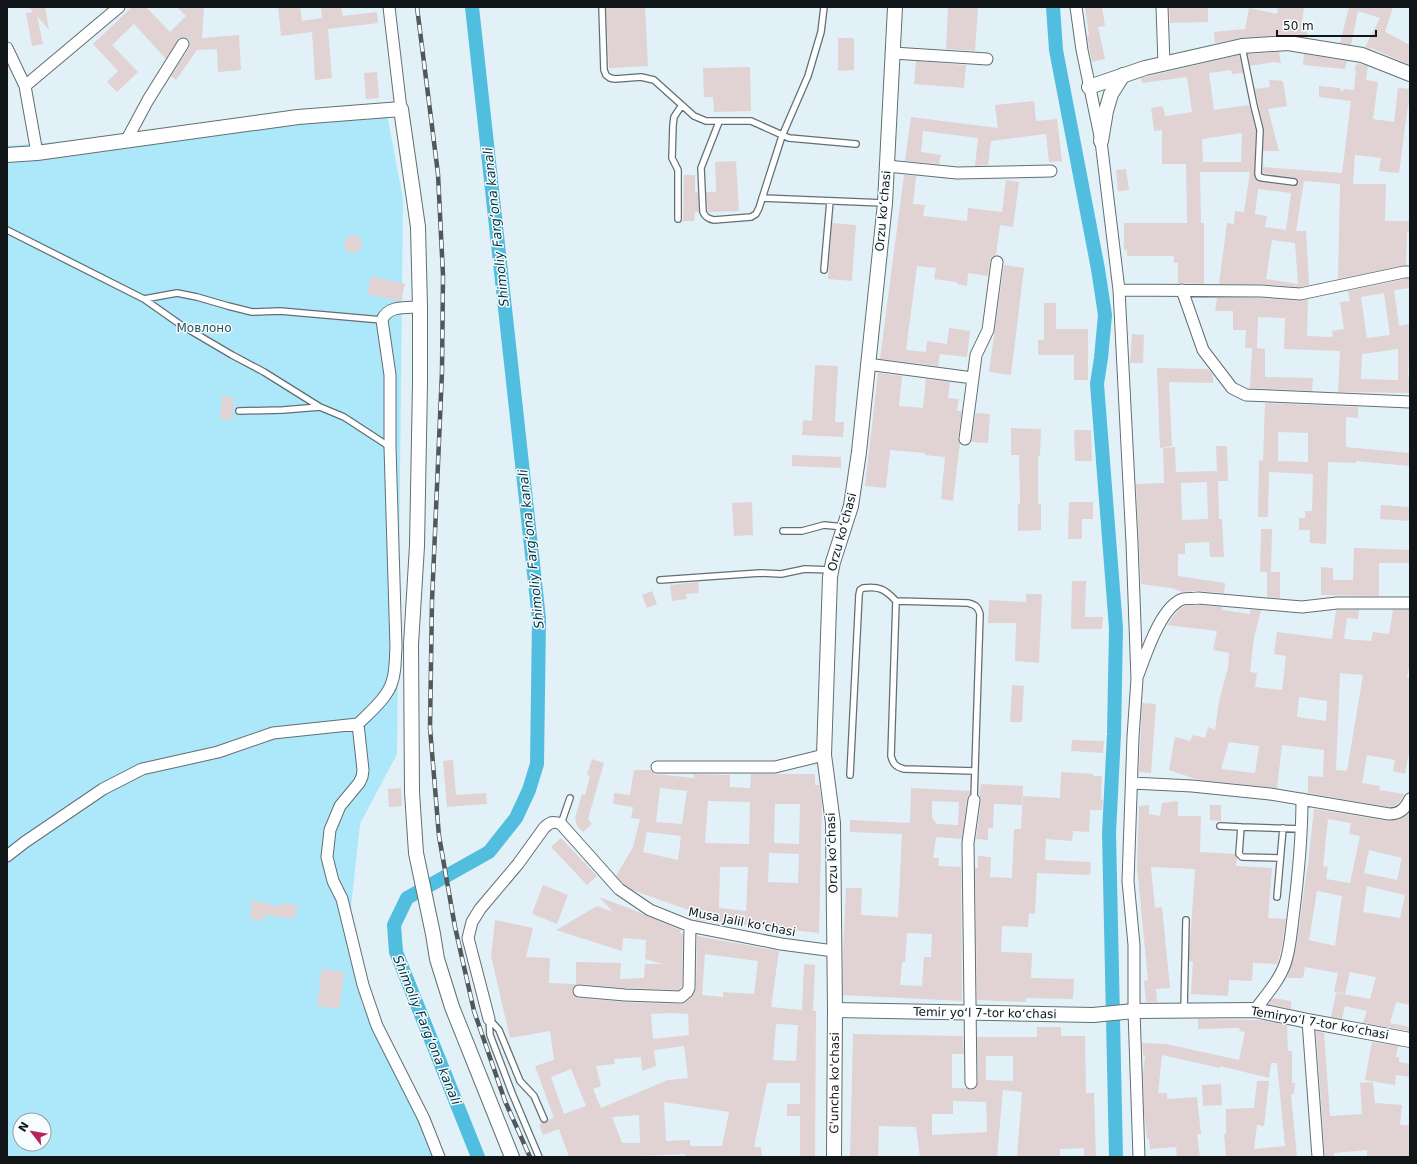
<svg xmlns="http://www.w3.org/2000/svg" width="1417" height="1164" viewBox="0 0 1417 1164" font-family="'DejaVu Sans',sans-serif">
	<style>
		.green { fill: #ade7fa; fill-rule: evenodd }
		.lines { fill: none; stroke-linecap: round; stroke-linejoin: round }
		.canal { stroke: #51bedf; stroke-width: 14 }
		.building { fill: #e1d2d4; fill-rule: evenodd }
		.service-casing { stroke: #626f73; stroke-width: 8 }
		.minor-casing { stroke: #626f73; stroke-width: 13 }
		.tertiary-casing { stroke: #626f73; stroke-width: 16 }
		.service { stroke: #fff; stroke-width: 5.5 }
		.minor { stroke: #fff; stroke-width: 11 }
		.tertiary { stroke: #fff; stroke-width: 14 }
		.rail-casing { stroke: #50585b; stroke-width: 4.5 }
		.rail { stroke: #f7fdff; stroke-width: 3; stroke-dasharray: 9; stroke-linecap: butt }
		.labels { text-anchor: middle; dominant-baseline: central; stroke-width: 3; stroke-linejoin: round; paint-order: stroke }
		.street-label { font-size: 12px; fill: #101517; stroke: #f7fdff }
		.park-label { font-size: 12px; fill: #255462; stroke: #f7fdff }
		.water-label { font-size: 13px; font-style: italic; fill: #003442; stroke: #f7fdff }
	</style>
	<rect width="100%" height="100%" fill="#e2f1f7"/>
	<path class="green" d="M387,114l16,85 -6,555 -37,70 -11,102 13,78 75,153h-430v-1011zM20,1120h24v24h-24z"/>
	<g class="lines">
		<path class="canal" d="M472,7l67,612 -2,145 -8,26 -13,28 -27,34 -82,46 -13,27 2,27 82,205
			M1053,7l3,43 42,219 7,46 -4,43 -4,26 19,244 -2,106 -5,99 7,324"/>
	</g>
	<path class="building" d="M29,7h16l4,23 -12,-14 6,28 -11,2 -6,-33 7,-1z
		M132,7h14l24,25 16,-16 -9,-9h27l-2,31 37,-3 2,35 -23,2 -1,-23 -20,1 -21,30 -5,-4 18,-28 1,-4 -1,-4 -5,-3 -5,1 -13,21 -32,-35 -22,21 26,27 -21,20 -10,-10 11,-11 -25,-27z
		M278,7h22l2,14 20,-3 -1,-11h20l2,9 34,-4 1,11 -50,6 4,49 -17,2 -3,-48 -31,4z
		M606,7h39l3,59 -39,2z
		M948,7h30l-3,44 -29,-2z
		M1085,7h17l3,19 -7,1 7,32 -13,3 -5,-26 2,-1z
		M1169,7h39v15l-38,1z
		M1278,7h26l-3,22 7,1 -1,7 -20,-2 -46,3 -26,5 -1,-11 31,-3 4,-21 28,6z
		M1349,7h44l-8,25 25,13v20l-39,-17 -1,1 -5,-2 15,-29 -22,-7 -7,34 -11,-2z
		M838,38h16v32l-16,1z
		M1279,52l2,11 -8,-1 -23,4 -2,-12z
		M1304,54l43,7 -2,8 -42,-4z
		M1239,55l4,18 -11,1 -1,-4 -22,3 5,37 35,-5 7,25 -2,45 2,5 6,2 31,4 4,-1 1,-3 -1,-3 -2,-1 -33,-5 1,-6 79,6 9,-72 -32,-4v-11l22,2 -1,2 3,1 1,-2 10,1 2,-20h-2l3,-7 11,3 -2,14 12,2 -5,37 21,3 4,-34 12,1v16h-2l-9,68 -20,-2 2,-13 -26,-3 -2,29h33l-1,37h25v11h-3l-1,33 -68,14 2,-95 -36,-3 -8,50h10l3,54 -9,2 -39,-3h-42l8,-61 7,1 1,-13 9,1 6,-40h-50l1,51h3v61l-26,-1v-20h-4v-7h-47v-6h-3v-27h63l-1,-59h-24v-34l-8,1 -3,-23 12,-2 2,10 27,-4 -5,-35 -45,6 -1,-5zM1242,133l-1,29h-38l-1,-23zM1258,189l33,4 -5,37 -21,-3 2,-11 -12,-2zM1272,240l23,3 3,41 -32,-5z
		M916,61l50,4 -2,23 -50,-4z
		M750,67l1,44 -37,1 -1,-15h-9l-1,-29z
		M377,72l2,26 -13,1 -2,-26z
		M1269,80l14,1 4,25 -19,3 11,42h-16l1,-22 -9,-40 15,-2z
		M1034,101l2,20 21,-2 5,42 -13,1 -3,-28 -55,7 -3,24 -13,1 3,-28 -55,-7 -2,21 20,3 -2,9 -34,-3 6,-44 87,11 -3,-23z
		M736,161l3,50 -31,1 -2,-20h10l-1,-30z
		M1126,169l3,21 -11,1 -2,-21z
		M684,175h11v18l3,-1 1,20h-4l-1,9h-11z
		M904,175l12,1 -3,28 12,1 -2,11 44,5 1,-13 34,4 4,-32 13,2 -6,45 -13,-2 -4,30 -4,2 -2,4 -2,15 -20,-3 -1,13 -10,-2v-2l-23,-3 2,-11 -19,-2 -11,84 20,2 1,-11 20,3 2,-16 21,3 -3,26 -27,-3 -2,12 -58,-7z
		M832,223l24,2 -4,56 -24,-2z
		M344 244a9 9 0 1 1 18 0a9 9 0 1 1-18 0Z
		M1004,265l20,3 -13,107 -22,-3z
		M371,276l34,8 -4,17h-3l-31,-7z
		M1405,279h5v9l-16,2 5,36 11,-2 -2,53h2v16l-72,-1 2,-41 -56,-2 1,-31 -27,-1 -1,31 8,1v28l48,1 -1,13 -62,-3 2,-40h-7l1,-18h-13v-19h-18l2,-13h44l38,3 9,-2 -1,37 26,1 -1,-6 12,-2 -4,-27 10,-1 -2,-10zM1384,293l6,42 -23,3 -6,-41zM1398,349v31l-37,-1 1,-25z
		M1044,303h12v26h32v51h-14v-25h-36v-15h6z
		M1132,334l12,1 -1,28h-13z
		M815,365l23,1 -3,56h9l-1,15 -41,-2 1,-15 9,1z
		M1157,368l51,1 5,6v8l-44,-1 3,64 -12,2z
		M878,373l24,3 -3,30 24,2 3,-29 24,3 -2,16 11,1 -2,12h5l-4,27 2,5 -7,58 -12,-2 4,-42 -20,-2v-2l-35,-3 -4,38 -21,-2z
		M222,396l12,1 -2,23 -12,-1z
		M1265,403l93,4v11l-12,-1v30l64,6v13l-54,-5v2l-28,-1 -2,82 -16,-1v-13h-11v-12h6v-7h7l1,-37 -44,-2 -1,45h-10l1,-57 4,1zM1278,432l30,1v29l-30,-1z
		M976,413l14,1 -2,29 -17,-1z
		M1011,428l30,1 -1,27 -2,-1v49h3v26l-23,1v-27h2l-1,-49h-8z
		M1074,430h17l1,31h-17z
		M1216,446h11l1,35h-10l1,38h3l2,38h-14l-1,-15 -24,1v11h-7v22l47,7 -1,10 -26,-2 -15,1 -12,-4 -30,-4 -5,-100 28,-1 -1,-35 12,-1 1,25 41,-1zM1207,482l1,37 -26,1 -1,-37z
		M792,455l49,2v11l-49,-2z
		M752,502l1,33 -19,1 -2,-33z
		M1069,502h24v17h-11v20h-14z
		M1381,505l29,2v14l-30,-2z
		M1261,529h11l-1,43h9v26l-13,-1v-25h-7z
		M1354,548l56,2v13h-31v33l-58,-1v-28l12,1v12h20z
		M1072,581h14l-1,36h18l-1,12h-31z
		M698,582l1,11 -13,1 1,5 -15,2 -2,-16z
		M652,591l5,13 -10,4 -5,-13z
		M1026,594h16l-3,69 -24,-2 1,-38h-28l1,-23 37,2z
		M1198,605l24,2v3l28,4v-4h11l-7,28 -4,34 7,1 -2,14 27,3 4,-34 -12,-2 3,-22 55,7 4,-29h23l-1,9 -11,-1 -3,21 27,2 2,-9 16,2 4,-24h17v51l-3,17h3v69l-5,27 -12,-3 2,-11 -28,-5 -5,28 18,3 -1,4 26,4 -6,9 -5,3 -5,1 -81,-14v-17l15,1 1,-27 -42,-5 -5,43 -78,-8 -30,-10 6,-33 15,4 3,-6 12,3 3,-11 7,3 4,-28 9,-35 1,-14 -16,-3 4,-19 -50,-6 12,-16 6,-3zM1340,673l23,2 -16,96 -11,-1zM1299,697l28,4 -1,20 -29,-4zM1229,742l30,4 -4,27 -34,-4z
		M1012,685l12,1 -2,36h-12z
		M1142,703l14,1 -5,69 -12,-1z
		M1072,740l32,1 -1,12 -32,-2z
		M592,759l12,4 -16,56 4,5 -9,8 -6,-6 -2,-8 7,-24 3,1 5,-19 -3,-1z
		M453,760l3,35 30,-2 1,11 -40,3 -4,-46z
		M634,770h17l4,4 39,4v-4l36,1v12l20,1 1,-14h64v11h4l3,19 -3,129 -123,-13 1,-7 -65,-23 -8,-6 -8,-8 17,-29 7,-28 -9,-1 2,-11 -20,-3 1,-11 16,2zM660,788l27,3 -5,33 -26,-2zM708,801l42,1 -1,42 -44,-1zM775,804h25l-1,40 -25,-1zM647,832l34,4 -3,24 -35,-8zM769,853l30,1 -1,29 -30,-1zM720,867h28l-2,44 -27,-3z
		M1061,772l32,2v2h9l-1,23 2,1 -1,10h-12l-1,22 -16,-1 -1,10 -26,-2 -1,21 46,2 -1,13 -53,-2 -2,41 -6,-1 -1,14 -26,-1 -1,26 31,1 -1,25 43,1 -1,20 -47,-1v4l-49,-2 -2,-132h3v-12l13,1 -1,20 22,1 2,-49h7l2,-33 37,2z
		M981,784l42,2 -1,19 -28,-1 -1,24h-5v12l-12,-1 5,-38 -2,-10h1z
		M401,788l1,18 -13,1 -1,-18z
		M911,788l59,3v4l-3,4 -5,40 -26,-2 -3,21h6l-1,8 23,1 1,134 -119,-6v-39l3,-68h16l-1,27 37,2 4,-83 -52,-2v-12l60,3zM932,801l27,1 -1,23 -21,-1 -5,-6zM907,933l25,1 -1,23h-7l-2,29 -22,-1 2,-23h3z
		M1178,801v15h23l-1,36 35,2 2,4 -1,8 36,2 -4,50 18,1 -4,27 -5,18 -24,-1 -1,18 -23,-1 -1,16 -37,-2 2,-32 -4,-1v-4l6,-88 -44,-2 4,41 7,-1 8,81 -14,1 1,13h-11l-2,-21 4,-1 -11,-113 2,-61 10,-1v9l11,2 2,-13z
		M1210,805h11v16l-11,-1z
		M1314,809l75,12 13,-3 8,-6v193l-14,-3 -6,21 20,4v4l-47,-8 4,-12 -22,-5 -3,13 -11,-2 5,-24 34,6 6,-22 -26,-5 -5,22 -11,-2 4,-19 -33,-6 -2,11h-16l9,-30 12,-85zM1328,819l23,4 -2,11 11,2 -10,47 -24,-4 2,-12 -5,-1zM1369,850l33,8 -5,22 -33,-7zM1367,886l42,10 -4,-1 -5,23 -37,-6zM1317,891l25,5 -7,50 -26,-6z
		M561,838l36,38 -10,9 -36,-38z
		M543,885l25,10 -11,29 -25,-10z
		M599,897l32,12 50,21 -1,3 3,1 -1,52 -3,4 -54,-2 -46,-4 -5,3 -2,4 3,5 3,2 47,4 56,2 4,-1 8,-8 3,-7 1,-52 82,15 -8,56 31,3 2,-46 11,1 -2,46h3l-1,146h-15v-41h-13v-12h13v-21h-33l-13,64h7l1,10h-77v-3l-69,3h-47l-10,-28 -16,6 -4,-11 6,-1 3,-3 6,-2 -19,-52 19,-6 -4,-29 -40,7 -19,-82 4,-36 38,8 -7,29 24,1 -1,25 27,1v-22l45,1 -1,16 24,-1 1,-14h17l-17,-5 1,-19 -23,-2 -1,13 -66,-21 41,-24 16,6zM705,954l53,7 -4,33 -31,-2v5l-21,-2zM671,1013l17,1 1,21 -36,4 -2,-25zM776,1024l22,1 -2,36 -23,-1zM684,1046l4,32 -20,2 -67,28 -8,-19 8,-3 -5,-20 19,-2 -1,-5 27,-2 1,14 14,-5 -2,-16zM571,1069l15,37 -22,8 -13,-37zM664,1102l65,10 -7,34h-32v-6l-24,1zM639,1115l1,28h-18l-10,-26z
		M253,900l27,7 1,-4 16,2 -2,14 -30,-4 -1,6 -15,-3z
		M322,969l22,3 -5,37 -22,-3z
		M1273,998l18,3v8l-23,-5z
		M1198,1019l62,1 27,5 1,26h4v32h3l-1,11h-3l6,63h-43v-1v1h-28l-2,-23h2v-25l28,-1 3,-27h12l-5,45 -7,-1 -3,24 31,-3 -8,-83h-6l-2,15 -49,-12v2l-58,-13 -4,38h9v6l30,-2 4,37h-4l3,23h-23l-1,-10 -26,2 -1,-10h-2l-3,-27 -1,-39 2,-17 -2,-1 -1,-12 24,1 73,16 6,-28 -6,-1 1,-3 -42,1z
		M1037,1027h24v9h24l1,57h8l2,64h-12v-9l-24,1v7l-43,1 5,-65 -19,-2 -6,67h-77l-4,-30 -37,-1 -1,31h-28l3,-123 110,2 1,18h-12v34h15l4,2 4,-2 3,-5 -1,-46h60zM986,1056h27v25l-27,-1zM953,1101l33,1 1,30 -55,3v-21h21z
		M1316,1031l8,2 6,83 32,-2 -2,-31 13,-1 2,21 27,2 -2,20h10v32h-43v-7l-33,3v4h-9z
		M1372,1042l26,4 -2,11h3v5l11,2v13l-14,-2 -1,10 -30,-5z
		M1221,1084l1,21 -19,1 -1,-21z"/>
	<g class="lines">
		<defs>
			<path id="service" d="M602,7l2,63 2,5 4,3 5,1 26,-2 13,3 40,36 12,5h45l38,17 67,6
				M1242,47l12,59 6,24 -2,44 1,3 4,1 31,4
				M719,122l-18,46 2,44c2,5 5,7 11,8l37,-3 5,-3 3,-6 23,-72 26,-60 13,-44 3,-25
				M762,198l122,5
				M678,219v-49l-6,-12 1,-33 1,-8 8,-12
				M7,230l137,69 33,-6 20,4 31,9 24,6 28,-1 102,9
				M824,270l6,-69
				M144,299l37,26 51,30 32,17 56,35
				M239,411l44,-1 37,-3 24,10 46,30
				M783,531h19l22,-6 20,2
				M660,580l100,-7 21,1 24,-5 26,1
				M850,775l9,-180 1,-5 3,-2c16,-2 22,1 33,13
				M974,800l6,-186c-2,-7 -4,-9 -12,-11l-72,-2 -5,155c2,8 5,11 13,13l71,2
				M561,824l9,-26
				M1220,826l21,1 61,2
				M1241,827l-2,27 3,3 38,1
				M1277,897l6,-69
				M1184,1010l2,-90
				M489,1019l1,16 22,58 27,64
				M489,1019l10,11 21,51 14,15 10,23"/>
			<path id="minor" d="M389,7l12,102
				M1076,7l6,43 19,91 18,149 13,253 5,136 -4,58 -5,144 6,64v66l5,146
				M1162,7l2,57
				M7,48l18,38 12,67
				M893,53l94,6
				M25,86l94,-79
				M126,141l22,-41 35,-56
				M887,166l70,7 94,-2
				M1119,290l142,1 39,3 104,-22h6
				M1182,290l21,60 29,38 14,7 164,7
				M867,364l106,14 3,-23 12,-25 9,-68
				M965,439l8,-61
				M1138,675c8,-21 23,-69 45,-76 4,-1 10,0 15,-1l104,9 35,-4h73
				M358,724l5,46 -1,7 -3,6 -19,23 -10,24 -3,27 6,24 9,18 21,86 14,41 47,93 15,38
				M657,767h118l49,-12
				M1132,783l60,3 78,8 119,20c11,0 16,-5 21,-15
				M7,856l18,-14 78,-53 39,-20 76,-17 55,-19 85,-9c11,-11 30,-27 34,-42 4,-11 3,-23 4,-35l-6,-200v-72l-8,-55c6,-15 24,-12 38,-13
				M579,991l46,4 56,2 6,-5 2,-4 1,-62
				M1255,1010c11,-15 24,-29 30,-46 5,-14 6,-31 8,-46 5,-39 9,-79 9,-119
				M489,1019l-21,-81 4,-16 8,-13 38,-45 26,-36c6,-6 9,-7 17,-4l58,65 31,21 40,16 91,18 53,7
				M1308,1021l10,136
				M971,1083l-3,-240 6,-43"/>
			<g id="tertiary">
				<path d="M1089,87l56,-19 97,-22 46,-3 74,12 48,19"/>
				<path d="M1101,141l5,-30 5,-17 12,-19"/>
				<path d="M7,155l30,-2 261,-36 103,-8 17,118 2,80v76l-3,163 -6,98 1,148 4,61 17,81 4,25 15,48 60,150"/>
				<path d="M835,1010l258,5 41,-4 121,-1 53,11 102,19"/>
				<path id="s1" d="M834,1157l1,-147 -2,-187 -9,-68 6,-178 3,-15 18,-56 8,-54 26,-249 10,-196"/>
			</g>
		</defs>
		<use href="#service" class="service-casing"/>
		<use href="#minor" class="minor-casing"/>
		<use href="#tertiary" class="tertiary-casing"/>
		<use href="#service" class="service"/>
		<use href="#minor" class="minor"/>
		<use href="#tertiary" class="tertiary"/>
		<defs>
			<path id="rail" d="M417,7l21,167 5,101 -1,97 -10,229 -2,127 9,108 16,91 19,84 31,90 25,56"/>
		</defs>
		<use href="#rail" class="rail-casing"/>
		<use href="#rail" class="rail"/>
	</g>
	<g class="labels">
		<g class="street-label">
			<text transform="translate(883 211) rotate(-85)">Orzu koʻchasi</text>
			<text transform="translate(842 532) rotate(-75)">Orzu koʻchasi</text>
			<text transform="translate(832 853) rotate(-92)">Orzu koʻchasi</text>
			<text transform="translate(742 922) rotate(11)">Musa Jalil koʻchasi</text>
			<text transform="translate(985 1013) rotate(1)">Temir yoʻl 7-tor koʻchasi</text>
			<text transform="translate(1320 1023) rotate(10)">Temiryoʻl 7-tor koʻchasi</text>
			<text stroke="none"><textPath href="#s1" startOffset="74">G'uncha ko'chasi</textPath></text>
		</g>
		<g class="park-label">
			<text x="204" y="328">Мовлоно</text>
		</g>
		<g class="water-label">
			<text transform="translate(496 227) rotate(-96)">Shimoliy Fargʻona kanali</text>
			<text transform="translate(531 549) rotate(-96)">Shimoliy Fargʻona kanali</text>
			<text transform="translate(427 1030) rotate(68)">Shimoliy Fargʻona kanali</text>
		</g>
	</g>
	<rect width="1417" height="1164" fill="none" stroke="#101517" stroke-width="16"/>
	<g transform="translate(32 1132) rotate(301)"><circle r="19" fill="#f7fdff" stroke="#9ba0a2"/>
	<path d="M0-3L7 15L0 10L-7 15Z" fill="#b52657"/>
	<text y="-6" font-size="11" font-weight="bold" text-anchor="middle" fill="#101517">N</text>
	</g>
	<path d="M1277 30v6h99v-6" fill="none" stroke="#101517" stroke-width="2"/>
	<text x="1283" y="30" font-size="12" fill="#101517" stroke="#f7fdff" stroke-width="3" paint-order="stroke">50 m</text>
</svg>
